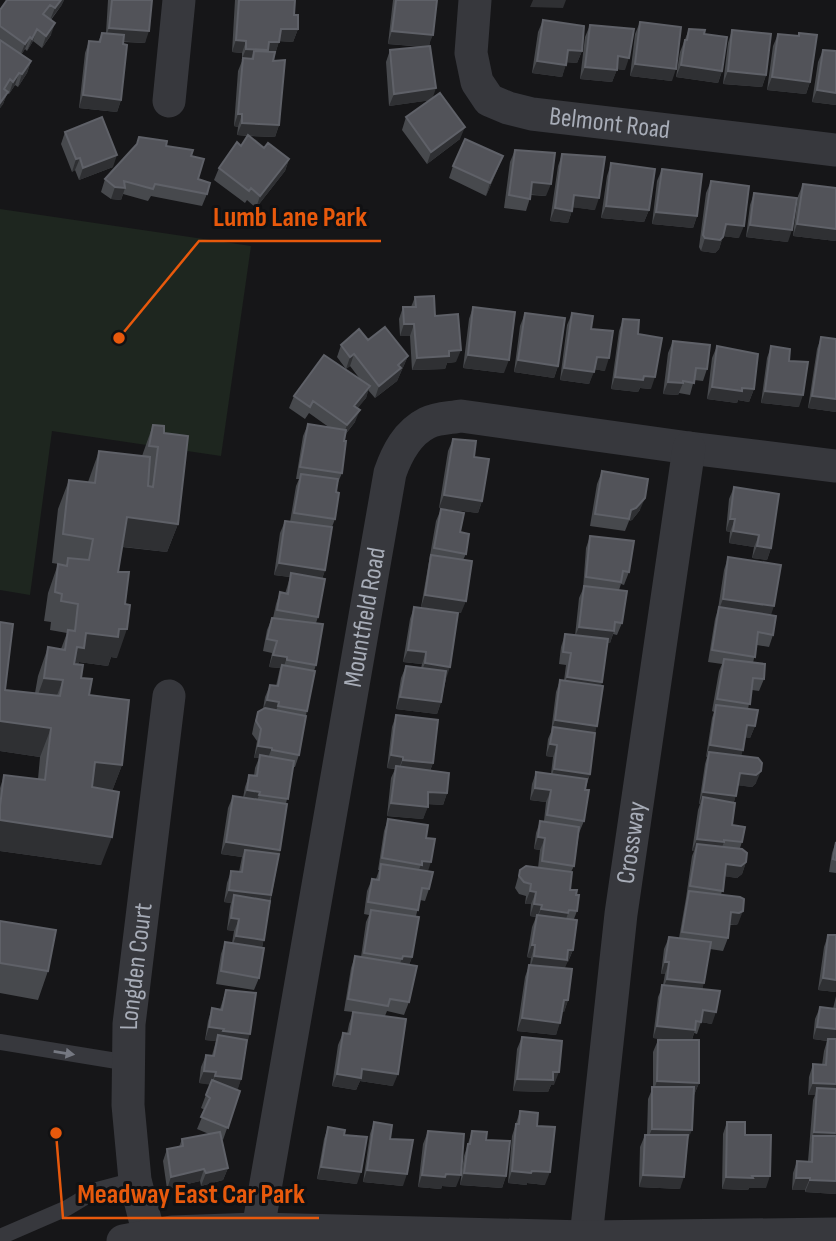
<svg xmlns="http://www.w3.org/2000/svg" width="836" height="1241" viewBox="0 0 836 1241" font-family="'Sofia Sans Condensed',sans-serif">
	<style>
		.green { fill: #1e261f }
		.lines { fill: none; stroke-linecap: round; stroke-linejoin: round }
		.service { stroke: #37383d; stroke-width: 16 }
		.minor { stroke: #37383d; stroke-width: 33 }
		.wall { fill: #47494d }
		.shaded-wall { fill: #2f3033 }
		.building { fill: #525359; stroke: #5f6168; stroke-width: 2 }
		.oneway { fill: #757881 }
		.labels { text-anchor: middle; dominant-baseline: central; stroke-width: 6; stroke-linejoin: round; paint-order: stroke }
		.street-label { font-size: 26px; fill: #a8adb8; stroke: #111113 }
		.leader { fill: none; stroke: #e8590c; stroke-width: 2.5 }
		.callout-dot { fill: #e8590c; stroke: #111113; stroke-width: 2.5 }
		.callout-label { font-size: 28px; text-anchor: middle; font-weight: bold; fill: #e8590c; stroke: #111113; stroke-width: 6; stroke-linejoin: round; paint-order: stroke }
	</style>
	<rect width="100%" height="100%" fill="#161618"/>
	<path class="green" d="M0,209l251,37 -30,210 -169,-25 -22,164 -30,-5z"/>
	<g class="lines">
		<path class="service" d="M0,1042l129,21
			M0,1237l67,-29 30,-18 38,-10"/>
		<g class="minor">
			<path id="s1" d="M475,0l-4,53 6,29 12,18 19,8 24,6 304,36"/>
			<path d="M169,101l10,-101"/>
			<path id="s2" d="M258,1229l132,-756c7,-20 17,-40 37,-50 10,-5 23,-5 34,-7l228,32 147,18"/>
			<path id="s3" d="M149,1235l-14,-55 -7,-75 1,-81 40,-328"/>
			<path id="s4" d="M586,1237l35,-323 68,-466"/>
			<path d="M123,1241l49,-9 86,-3 328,8 250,-3"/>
		</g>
	</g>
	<path class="wall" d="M7,0h57l-3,6 -10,14v15l-9,13 -9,-7 -6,10 -2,-2 -4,6 10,6 -4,12 -9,14 -3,-2 -6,9 -2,-1 -4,11 -3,4v-98z
		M108,0h44l-7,43 -21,-1 -3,58 -4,12 -38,-4 6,-55 4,-12 9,1 4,-9h4z
		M235,0h60l-1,15 4,14 -5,13 -14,-1 -6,20 6,64 -4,12 -27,-1 16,12 25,11 -4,12 -29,37 -9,-8 -2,3 -31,-23 5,-12 22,-22 7,-10 -11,-1 1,-8 -4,-1 4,-55 4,-10v-8l-10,-1z
		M393,0h44l-8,47 3,52 28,40 -33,25 -25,-34 4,-13 25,-17 -42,6 -3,-44 4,-12 34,-3 -36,-3z
		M543,20l39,31 -5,12 -11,-1 -4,15 -30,-4 6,-41z
		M640,22l32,59 -42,-5 5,-42z
		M590,25l35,45 -8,-1 -5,13 -32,-3 5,-42z
		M689,29l15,5 18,37 -4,12 -42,-6 4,-25z
		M732,30l34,45 -4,12 -39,-3 5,-41z
		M799,33l11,49 -4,12 -39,-4 6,-44 5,-12 19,2z
		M823,50l13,1v54l-24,-3 6,-40z
		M65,132l48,35 -34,13 -4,-10 -3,2 -11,-28z
		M166,146l25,10 7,23 9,15 -5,12 -51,-10 -3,5 -25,-7 -2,6 -10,-1 -10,-7 4,-13z
		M515,150l31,46 -15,-1 -5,16 -22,-3 6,-46z
		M562,154l33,56 -22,-3 -5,16 -18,-2 8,-55z
		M611,163l38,47 -5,12 -43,-4 6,-42z
		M453,166l45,2 -12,28 -37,-18z
		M662,169l35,47 -4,12 -41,-4 5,-43z
		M711,181l28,57 -16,-2 -4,13 -4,4 -14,-2 -2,-4 7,-54z
		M803,184l33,57 -43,-5 5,-40z
		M754,193l34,49 -42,-5 4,-32z
		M415,297l20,19 21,46 -9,1 -2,6 -33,1 -2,-34h-10l-1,-17 4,-12h8z
		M473,307l31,66 -41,-5 6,-49z
		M525,313l33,53 -4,12 -40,-6 6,-46z
		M572,313l19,16 14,42 -11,-2 -5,15 -29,-4 7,-55z
		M623,319l15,15 13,55 -11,-1 -2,4 -27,-3 8,-58z
		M821,337l15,2v73l-28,-4 9,-59z
		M368,340l40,16 -11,25 -22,17 -7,-8 -2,8 -9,10 -2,14 -10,13 -3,38 -5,12 -1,7 -1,27 -3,8 -7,43 -3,9 -4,38 -2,6v42l-2,6 -15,84 -4,12h-2l-7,37 -6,46 -18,98 -3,30 -5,12 -38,-6 5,-30 4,-12 7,1 2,-12 -7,-1 3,-23 1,-4 -7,-1 3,-19 4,-12 8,1 3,-15 -21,-3 7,-46 5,-12 10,2 2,-11 4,-12 5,1 1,-8 4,-10h-5l3,-17 -5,-7 2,-10 4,-12 5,-3 2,-12 5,-12 6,1 4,-18 -11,-1 3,-14 -9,-2 4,-21 5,-12h1l3,-14 4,-12 5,2 5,-17 -16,-2 6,-42 5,-12 5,1 6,-36 3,-7h-3l7,-43 5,-12 22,4 -21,-15 -4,6 -16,-11 5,-12 66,-17 -10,-13 -4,3 -9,-12 4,-12z
		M673,341l34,28 -4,12 -9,-1 -4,15 -11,-2 -1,2 -15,-1 5,-41z
		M717,346l37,43 -5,13 -11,-2 -1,3 -30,-4 5,-41z
		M771,346l18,15 10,46 -38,-4 6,-45z
		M153,425l11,8 14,91 -11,28 -45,-5 -4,25 -1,86 -6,-1 -3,9 -29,-4 -1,2 3,14 41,87 -10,26 -11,74 -101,-14v-63l4,-13 34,4 2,-22 -40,-6v-129l5,68 30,3 3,-17 10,-29 13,2 6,-16 -17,-3 1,-8 -7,-1 4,-28 10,-29 7,1 -13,-2 6,-54 11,-29 19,2 11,-31 43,5z
		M453,439l21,18 8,44 -4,12 -39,-5 9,-57z
		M602,471l38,39 -8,10 -3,1 -4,10 -35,-5 7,-42z
		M734,487l37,61 -4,12 -15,-2 2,-11 -25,-4 1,-11 -4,-1 3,-32z
		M441,509l19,23 6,22 -3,6 -2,53 -40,-6 15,-86z
		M590,536l39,36 -5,13 -3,-1 -2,6 3,33 -5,12 -4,-1 -3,9h-3l-6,43 -11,88 -5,16 -1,31 -5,12 -5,33 -3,6 -1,18 6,5 1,16 -3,8 -1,31 -5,12h-1l-3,7 4,31 -4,12h-2l-6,23 -39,-4 8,-54 4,-12h1l1,-7 -4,-1 5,-30 4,-10 -6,-1 1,-12h-6l1,-8 -7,-2 -4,-6 5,-18 18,-2 2,-18 -6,-1 2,-16 4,-12h4l2,-19 -16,-2 2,-16 4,-12 15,2 2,-17 -7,-1 2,-17 3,-7 5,-40 4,-12 4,1 2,-16 -7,-1 2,-17 4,-13 10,2 4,-38 4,-9 3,-41z
		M728,557l43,58 2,20 -4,12 -12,-2 -4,18 11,16 -5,12 -7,-1 -4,19 7,17 -5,12 -5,-1 -4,19 15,27 -4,4 -14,-2 -4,17 -2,23 10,17 -2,6 6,14 -4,12 -5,4 -12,-2 -4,19 17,29 -3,1h-6l-1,13 -5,13 -13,-2 -8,41 10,34 -11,-2 -4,12 -3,-1 -2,7 7,43 -5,12 -14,94 -41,-2 1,-40 5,-12h2l1,-36 5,-12v-35l5,-12h12l-17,-2 5,-41 5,-12 2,-11h-4l3,-25 5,-12 10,1 7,-40 6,-42 2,-5h-2l6,-41 2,-6h-1l6,-40 2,-7h-1l6,-39 2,-6 -2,-1 7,-40 3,-7 -14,-2 7,-43 3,-10 6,-39z
		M414,607l32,72 -5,23 -4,12 -41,-5 5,-31 5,-12 15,2 1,-4 -19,-2 7,-43z
		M396,715l37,48 -3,8 17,22 -4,12 -15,-1 -5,15 -36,-3 4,-38 4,-9 -8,-1 5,-41z
		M388,819l38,19 3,51 -4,12 -5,-1 -4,16 -4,41 -3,8v37l-5,13 -17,-4 -2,5 8,70 -33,-5 -4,9 -24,-4 6,-41 5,-12 4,1 2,-10 4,-12 -9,-1 7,-43 4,-12 6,1 5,-35 3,-7 -5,-1 3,-23 5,-12h4l3,-9h-1l6,-39z
		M836,841v32l-7,-1 3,-19z
		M0,921l48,50 -10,29 -38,-7z
		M828,935l8,57 -18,-2 6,-43z
		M226,990l21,53 -6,36 -4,11 3,1 -17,49 -1,-1 6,29 -5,12 -22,6 -1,-5 -33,8 -4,-28 4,-12 12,-2 3,-8 27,-5 -12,-5 8,-19 -4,-2 9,-24 -11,-1 2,-16 5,-12h6l4,-14 -11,-1 3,-19 4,-13 8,1z
		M836,996v198l-31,-2v-2h-13l1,-17 4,-12h11l5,-61 2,-5h-7l1,-18 4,-13 9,1 2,-14 3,-10 -14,-2 2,-20 5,-12 13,2z
		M522,1037l32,48h-3l-3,7 -35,-1 4,-42z
		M520,1111l17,15 8,59 -18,-2v2l-19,-2 4,-47z
		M374,1122l16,17 13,47 -40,-4 7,-48z
		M727,1122l18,13 21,53h-17l-1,2 -26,-1 1,-55z
		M328,1127l16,8 13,49 -40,-5 7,-40z
		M428,1131l28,56 -14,-1 -1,3 -23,-2 5,-43z
		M472,1131l14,9 20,36 -4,12 -42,-3 4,-29z"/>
	<path class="shaded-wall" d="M61,0h3l-3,6 -11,14 5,-12z
		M533,0h33l-3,8 -33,-1z
		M55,23l-4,12 -9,13 4,-12z
		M109,28l40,3 -4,12 -40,-3z
		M37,29l-4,12 -6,10 5,-12z
		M281,29h17l-5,13 -17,-1z
		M392,31l41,4 -5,12 -40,-3z
		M30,37l-5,12 -5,7 5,-12z
		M236,40l10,1 -4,12 -10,-1z
		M269,42h10l-4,12 -21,-3 -4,10 -7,-3 -2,3 5,-12z
		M568,50l14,1 -5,12 -14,-1z
		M618,56l11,2 -4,12 -11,-1z
		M31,61l-4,12 -9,14 4,-13z
		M537,61l29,4 -4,12 -30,-4z
		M635,64l41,5 -4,12 -42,-5z
		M681,65l41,6 -4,12 -42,-6z
		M585,67l32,3 -5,12 -32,-3z
		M728,71l38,4 -4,12 -39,-3z
		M19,73l-4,12 -6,9 4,-12z
		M772,77l38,5 -4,12 -39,-4z
		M436,88l-4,12 -43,6 5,-12z
		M817,90l19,3v12l-24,-3z
		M8,92l-5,12 -3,4v-5z
		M83,95l38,5 -4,12 -38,-4z
		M238,114h4l-4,13 -4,-1z
		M242,123l37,2 -4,12 -38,-2z
		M465,127l-5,12 -33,25 4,-12z
		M117,155l-4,12 -34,13 4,-12z
		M503,156l-5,12 -12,28 4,-13z
		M80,158l-5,12 -3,2 4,-13z
		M289,159l-4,12 -29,37 4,-12z
		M532,182l19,2 -5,12 -18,-2z
		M115,187l10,1 -4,12 -10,-1z
		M574,195l25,3 -4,12 -26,-3z
		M606,206l43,4 -5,12 -43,-4z
		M555,208l17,3 -4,12 -18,-2z
		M656,212l41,4 -4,12 -41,-4z
		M726,224l18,2 -5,12 -18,-2z
		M797,224l39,5v12l-43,-5z
		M750,225l42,5 -4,12 -42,-5z
		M723,237l-4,12 -4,4 -14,-2 4,-13z
		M404,324h10l-4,12h-10z
		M461,350l-5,12 -9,1 -2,6 -33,1 5,-12 32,-7z
		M354,354l-4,12 -4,3 4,-12z
		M468,355l41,5 -5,13 -41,-5z
		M408,356l-11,25 -22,17 4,-12z
		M597,357l12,1 -4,13 -12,-2z
		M518,360l40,6 -4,12 -40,-6z
		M564,368l30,4 -5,12 -29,-4z
		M644,376l11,1 -4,12 -11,-1 -2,4 -27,-3 4,-12z
		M668,382l15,1 -5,12 -15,-1z
		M370,386l-4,12 -16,20 4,-12z
		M712,387l30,1 12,1 -5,13 -11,-2 -1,3 -30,-4z
		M765,391l38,4 -4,12 -38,-4z
		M812,396l24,3v13l-28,-4z
		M360,410l-5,12 -12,15 4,-12z
		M444,495l38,6 -4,12 -39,-5z
		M645,498l-5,12 -8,10 -3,1 2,-11z
		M127,517l51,7 -11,28 -50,-6z
		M730,519h5l-5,13 -4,-1z
		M733,531l26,4 -5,12 -25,-4z
		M757,546l14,2 -4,12 -15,-2z
		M279,563l46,7 -4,12 -30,-9 -1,4 -16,-2z
		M425,595l41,6 -5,12 -40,-6z
		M723,599l51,7 -4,12 -52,-6z
		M579,627l35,4 -4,12 -36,-4z
		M119,629h8l-10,29 -6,-1 -3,9 -29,-4 -5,14h-8l11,-29 9,-14z
		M408,650l18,2 -4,12 -19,-2z
		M273,655l14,2 -4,12 -1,-4 -2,3 -11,-1z
		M425,663l25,4 -4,12 -26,-4z
		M567,677l35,5 -4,12 -35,-5z
		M44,678l19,2 -11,28 -18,-2z
		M400,697l41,5 -4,12 -41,-5z
		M267,700l12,2 -4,12 -13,-2z
		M555,720l42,6 -4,12 -40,-11 -2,5z
		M0,721l51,7 -11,29 -40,-6z
		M747,725l8,1 -5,12 -8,-1z
		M550,744l7,1 -4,12 -7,-1z
		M710,745l33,5 -4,12 -30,-10 -2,5h-1z
		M258,746l14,2 -5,12 -7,-5 -1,3h-5z
		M391,755l12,2 -4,12 -12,-1z
		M403,760l30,3 -5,12 -30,-3z
		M95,762l27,3 -11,29 -27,-3z
		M554,769l36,5 -5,12 -35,-5z
		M761,771l-5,12 -4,4 -17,-2 5,-12z
		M535,788l16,2 -5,12 -16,-2z
		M247,790l13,2 -4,12 -14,-1z
		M428,792l19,1 -4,12 -19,-1z
		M703,792l33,4 -5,12 -28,-11 -3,7h-1z
		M391,803l37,4 -5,12 -36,-3z
		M0,820l112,17 -11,28 -101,-14z
		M538,837l7,1 -5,12 -6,-1z
		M697,839l27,3 -5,13 -22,-11 -3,7h-2z
		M226,842l54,8 -5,12 -30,-12 -3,7 -21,-3z
		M422,861l9,1 -4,12 -9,-1z
		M746,862l-4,12 -5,4 -15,-2 4,-12z
		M229,890l42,5 -4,12 -33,-12 -3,8 -7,-1z
		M530,891l6,1 -5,12h-6z
		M534,904l8,1 -5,12 -7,-1z
		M541,909l27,4 -4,12 -28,-4z
		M743,911l-5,13 -3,1 -8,-1 4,-12z
		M231,918l8,1 -5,12 -7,-1z
		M236,936l28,4 -4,12 -29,-3z
		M532,945h3l-4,13 -4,-1z
		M568,950h5l-10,22 -33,-4 4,-12z
		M403,956l9,1 -5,13 -9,-2z
		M665,962h4l-4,12h-4z
		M823,978l13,2v12l-18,-2z
		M667,979l37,4 -4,13 -38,-5z
		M564,1000h4l-4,12h-5z
		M703,1010l13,2 -4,12 -11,-2z
		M522,1018l38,5 -4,12 -39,-4z
		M657,1026l38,4 -4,12 -38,-4z
		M209,1027l15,2 -4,12 -2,-6 -2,6 -11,-1z
		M817,1027l19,2v13l-23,-3z
		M223,1031l27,3 -4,12 -27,-3z
		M362,1069l36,5 -5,12 -33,-5 -4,9 -24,-4 5,-12z
		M204,1071l12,1 -5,13 -12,-2z
		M553,1072h6l-5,13h-3l-3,7 -35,-1 4,-12z
		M215,1076l26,3 -4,13 -26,-4z
		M657,1081l42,2 -5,12 -41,-2z
		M813,1083l23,1v12l-19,-8 -2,7h-7z
		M652,1129l40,1 -5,12 -40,-1z
		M814,1132l22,1v13l-23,-10 -3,9z
		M321,1167l40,5 -4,12 -40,-5z
		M228,1168l-5,12 -22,6 5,-13z
		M204,1169l-4,12 -33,8 4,-12z
		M367,1170l40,4 -4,12 -40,-4z
		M512,1171h20l18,1 -5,13 -18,-2v2l-19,-2z
		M464,1173l42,3 -4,12 -42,-3z
		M446,1174l15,1 -5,12 -14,-1 -1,3 -23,-2 4,-12z
		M643,1175l41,2 -4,12 -41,-2z
		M752,1176h18l-4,12h-17l-1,2 -26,-1 4,-12z
		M796,1178h14l-5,12h-13z
		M810,1180l26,1v13l-31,-2z"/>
	<path class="building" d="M7,0h54l-6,8 -5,-3 -7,9 12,9 -9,13 -9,-7 -5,10 -2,-2 -5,7 -25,-18v-16z
		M112,0h40l-3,31 -40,-3z
		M239,0h56l-1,15h4v14h-17l-2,13h-10l-1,8 -22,-1v-8l-10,-1z
		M396,0h41l-4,35 -41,-4z
		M543,20l41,6 -2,25 -14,-1 -2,15 -29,-4z
		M640,22l41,5 -5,42 -41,-5z
		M590,25l44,4 -5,29 -11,-2 -1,14 -32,-3z
		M689,29l16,1 -1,4 23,3 -5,34 -41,-6 4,-25h2z
		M732,30l39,4 -5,41 -38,-4z
		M102,33l22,2 -1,9 4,1 -6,55 -38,-5 6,-54 11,1z
		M799,33l18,2 -7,47 -38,-5 6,-43 21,2z
		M0,40l31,21 -9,13 -3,-1 -6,9 -3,-3 -6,10 4,3 -8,11z
		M430,46l6,42 -42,6 -4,-44z
		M823,50l13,1v42l-19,-3z
		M254,51l21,1 -2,9 12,-1 -6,65 -37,-2v-9h-4l5,-56 10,1z
		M440,93l25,34 -34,25 -25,-35z
		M102,117l15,38 -34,13 -3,-10 -4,1 -11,-27z
		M248,135l16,13 4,-5 21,16 -29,37 -9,-8 -2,3 -30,-23 18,-26 4,4z
		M139,137l28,4 -1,5 27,4 -2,6 13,3 -6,20 12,4 -3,11 -52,-10 -2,5 -29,-8 1,7 -10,-1 -10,-8 32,-35z
		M465,139l38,17 -13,27 -37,-17z
		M515,150l40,3 -4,31 -19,-2 -2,17 -21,-4z
		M562,154l43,3 -6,41 -25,-3 -2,16 -17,-3z
		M611,163l44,6 -6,41 -43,-4z
		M662,169l40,5 -5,42 -41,-4z
		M711,181l38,5 -5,40 -18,-2 -3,13 -3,3 -15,-2 -2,-3z
		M803,184l33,4v41l-39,-5z
		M754,193l43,5 -5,32 -42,-5z
		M434,296l1,20 23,-2 3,36 -12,1v5l-32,2 -3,-34h-10l-1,-17h13l-1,-10z
		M473,307l42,5 -6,48 -41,-5z
		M525,313l40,5 -7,48 -40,-6z
		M572,313l21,3 -2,13 22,2 -4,27 -12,-1 -3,15 -30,-4z
		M623,319l16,1 -1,14 24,4 -7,39 -11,-1 -1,4 -28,-3z
		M385,327l23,29 -10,9 3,3 -22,18 -25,-32 -4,3 -9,-12 18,-16 9,11z
		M821,337l15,2v60l-24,-3z
		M673,341l37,4 -3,24 -11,-1 -2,15 -11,-2v2l-15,-1z
		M717,346l41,8 -4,35 -12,-1v3l-30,-4z
		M771,346l19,3 -1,12 19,1 -5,33 -38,-4z
		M324,355l46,31 -16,20 6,4 -13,15 -34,-24 -3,6 -16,-11z
		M308,424l38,6 -2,11h2l-4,32 -42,-6z
		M153,425l11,1v7l24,3 -10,88 -51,-7 -9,55h11l-4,32 5,1 -3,24h-8l-1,8 -32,-4 -2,15 -7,-1 -3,17 9,1 -2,13 11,1 -3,16 40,5 -7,65 -27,-3 -3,25 27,5 -7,45 -112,-17v-14l4,-31 41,5 6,-52 -51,-7v-99l13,2 -8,66 55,6 3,-16 -19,-2 4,-31 17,3 3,-20 7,1 3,-27 -17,-3 1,-7 -7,-2 3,-28 9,2 1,-8 21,2 4,-21 -30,-5 6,-54 26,3 4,-32 51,6 -2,29 5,1 5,-40 -9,-1z
		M453,439l23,2 -2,16 15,2 -7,42 -38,-6z
		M602,471l46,8 -3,19 -9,10 -5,2 -2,9 -34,-5z
		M301,474l37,5 -2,13 3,1 -4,26 -41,-6z
		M734,487l45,7 -8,54 -14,-2 2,-11 -26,-4 2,-12h-5z
		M441,509l23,4 -4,19 9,2 -3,20 -32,-6z
		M285,521l47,6 -7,43 -46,-7z
		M590,536l44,5 -5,31 -6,-1 -2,11 -35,-5z
		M431,555l41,6 -6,40 -41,-6z
		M728,557l53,8 -7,41 -51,-7z
		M291,573l34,6 -7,38 -41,-7 3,-18 8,2z
		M584,586l43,5 -5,32 -7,-1 -1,9 -35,-4z
		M414,607l44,6 -8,54 -25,-4 1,-11 -18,-2z
		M719,607l57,9 -3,19 -15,-3 -3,25 -43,-7z
		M272,618l51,6 -7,41 -29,-5v-3l-14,-2 4,-14 -10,-2z
		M565,634l43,5 -6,43 -35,-5 4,-24 -8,-1z
		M724,659l41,5 -1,15 -11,-1 -3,26 -33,-5z
		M282,665l33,6 -8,40 -29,-5 1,-4 -12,-2 3,-15 8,1z
		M406,666l40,5 -5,31 -41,-5z
		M560,680l43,6 -6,40 -42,-6z
		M716,705l42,5 -3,16 -8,-1 -4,25 -33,-5z
		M265,708l41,8 -7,39 -27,-5v-2l-14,-2 3,-17 -5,-8 2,-9z
		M396,715l42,5 -5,43 -30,-3v-3l-12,-2z
		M553,727l42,6 -5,41 -36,-5 3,-24 -7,-1z
		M709,752l49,6 4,5 -1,8 -5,4 -16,-2 -4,23 -33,-4z
		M260,755l34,6 -6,38 -29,-4 1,-3 -13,-2 2,-15 8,1z
		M396,766l53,7 -2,20 -19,-1v15l-37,-4z
		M536,772l51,7 -2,11h4l-5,31 -37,-6 4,-25 -16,-2z
		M233,796l54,8 -7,46 -54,-8z
		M703,797l32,6 -3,22 13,2 -3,15 -18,-2v2l-27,-3z
		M388,819l40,6 -2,13 9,1 -4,23 -9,-1v4l-40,-7z
		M540,821l39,6 -5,39 -32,-5 3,-23 -7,-1z
		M836,842v18l-3,-1z
		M697,844l45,5 5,4 -1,9 -5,4 -15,-2 -3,27 -33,-5z
		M245,850l34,4 -8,41 -42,-5 2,-19 11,1z
		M381,864l52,8 -4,17 -7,-1 -4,22 -50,-8 4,-23 7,1z
		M526,866l46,6 -2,18h7l-1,5h3l-2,16 -8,-1 -1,3 -27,-4 1,-4 -8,-1 2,-12 -6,-1 1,-7 -7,-2 -5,-6 1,-6z
		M689,891l51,6 4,2 -1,12 -4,2 -8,-1 -3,26 -46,-6z
		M234,895l36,6 -6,39 -28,-4 3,-17 -8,-1z
		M371,910l48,7 -7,40 -9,-1 -1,3 -38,-6z
		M537,915l40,5 -4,30h-5l-1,10 -33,-4 1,-11h-3z
		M0,921l56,9 -8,41 -48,-8z
		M828,935h8v45l-13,-2z
		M669,937l42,5 -7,41 -37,-4 2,-17h-4z
		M225,942l39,6 -5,30 -38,-7z
		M355,956l62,10 -8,36 -19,-3 -2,7 -40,-7z
		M529,965l43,4 -4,31h-4l-4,23 -38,-5z
		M662,985l58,6 -4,21 -13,-2 -2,12 -5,-1 -1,9 -38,-4z
		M226,990l30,3 -6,41 -27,-3 1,-2 -15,-2 3,-19 10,2z
		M820,1007l16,2v-1v21l-19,-2z
		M353,1012l53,7 -8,55 -36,-5 -1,9 -24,-4 6,-41 7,1z
		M218,1035l29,5 -6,39 -26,-3 1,-4 -12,-1 2,-16 8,1z
		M522,1037l40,4 -3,31h-6v8l-36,-1z
		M828,1039h8v45l-23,-1v-19l13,1z
		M658,1040h41v43l-42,-2z
		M212,1080l28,11 -12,37 -27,-11 9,-19 -4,-3z
		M652,1087h42l-2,43 -40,-1z
		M817,1088l19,1v44l-22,-1z
		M520,1111l18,2 -1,13 18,1 -5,45 -18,-1 -1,2 -19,-2 4,-47h3z
		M374,1122l18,3 -2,14 23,1 -6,34 -40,-4z
		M727,1122h18v13h26l-1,41h-18l1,2 -27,-1z
		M328,1127l17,3 -1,5 23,2 -6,35 -40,-5z
		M428,1131l36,3 -3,41 -15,-1 -1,3 -23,-2z
		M472,1131l15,1 -1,8 24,1 -4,35 -42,-3 4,-29h2z
		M220,1132l8,36 -22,5 -2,-4 -33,8 -4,-28 16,-3 -1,-7z
		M645,1135h43l-4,42 -41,-2z
		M813,1136h23v45l-26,-1v-2h-14l1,-17 15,1z"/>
	<defs><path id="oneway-solid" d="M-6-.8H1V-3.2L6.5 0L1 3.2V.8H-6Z" transform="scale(1.75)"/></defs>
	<use class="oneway" href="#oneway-solid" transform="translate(64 1053) rotate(9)"/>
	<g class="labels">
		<g class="street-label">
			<text stroke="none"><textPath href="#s1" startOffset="228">Belmont Road</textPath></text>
			<text stroke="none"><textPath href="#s2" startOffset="621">Mountfield Road</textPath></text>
			<text stroke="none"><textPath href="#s4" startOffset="397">Crossway</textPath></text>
			<text stroke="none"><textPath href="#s3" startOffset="271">Longden Court</textPath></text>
		</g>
	</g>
	<path class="leader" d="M119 338L199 241H381M56 1133L63 1218H319"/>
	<g class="callout-dot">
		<circle cx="119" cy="338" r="7"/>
		<circle cx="56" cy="1133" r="7"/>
	</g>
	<g class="callout-label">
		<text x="290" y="226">Lumb Lane Park</text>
		<text x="191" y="1203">Meadway East Car Park</text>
	</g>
</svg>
